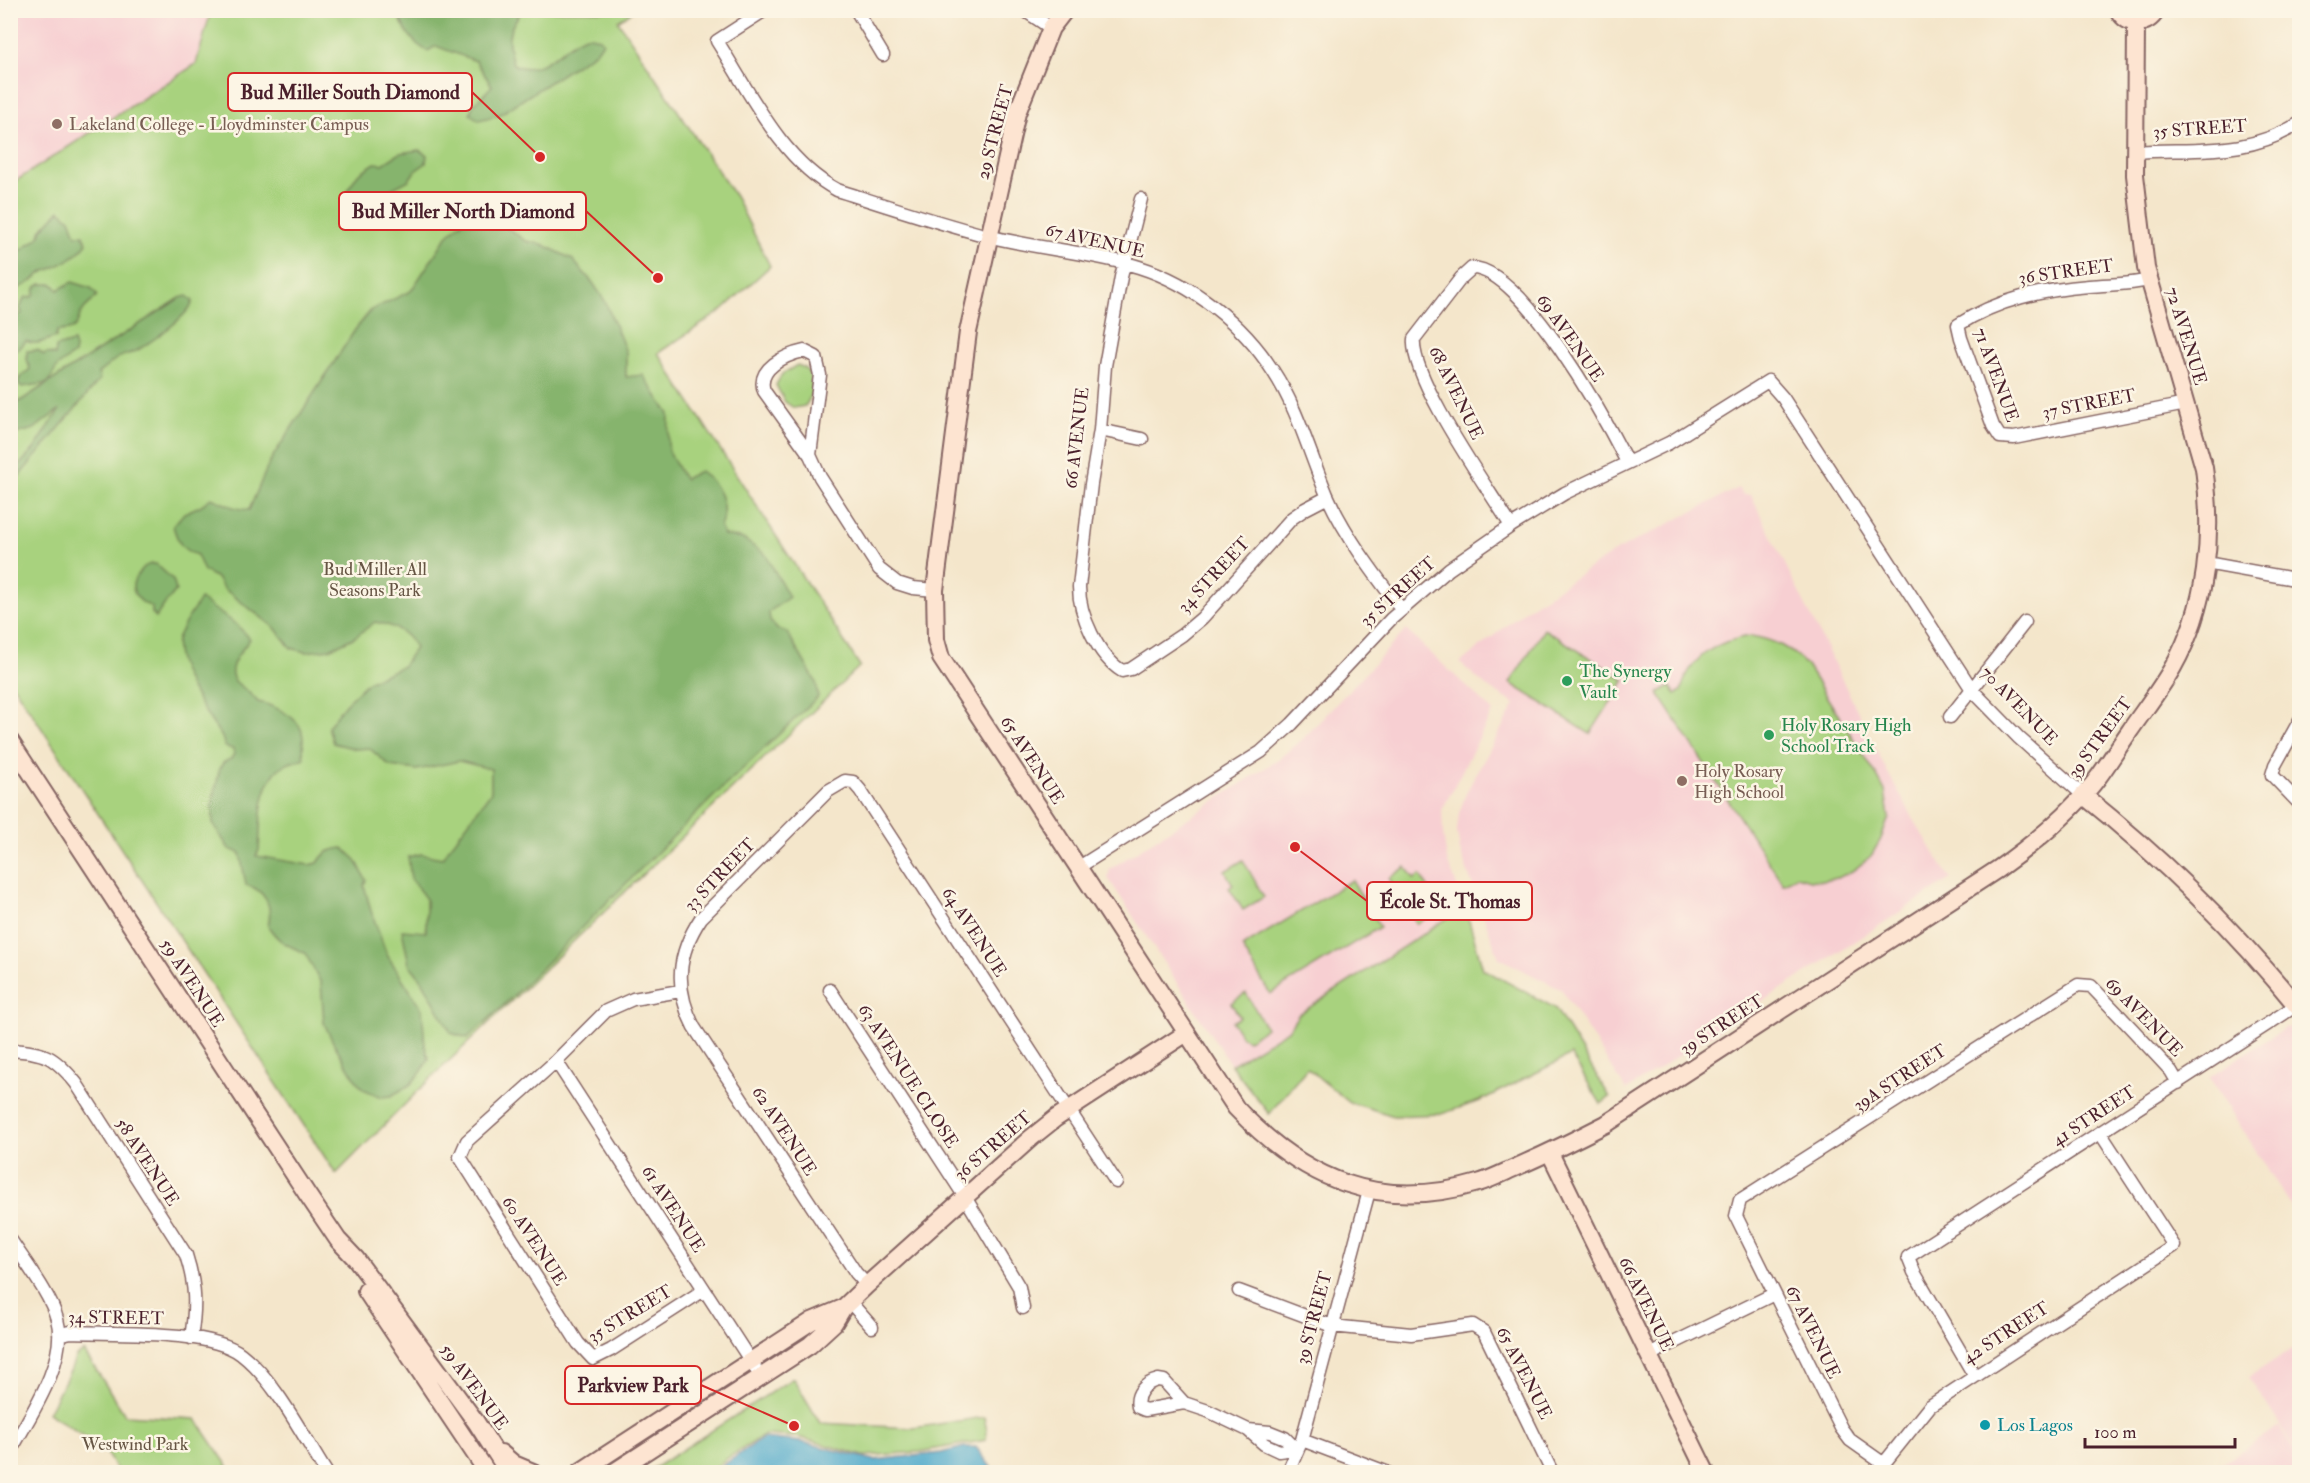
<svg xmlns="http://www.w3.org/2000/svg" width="2310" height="1483" viewBox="0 0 2310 1483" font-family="'IM FELL Double Pica',serif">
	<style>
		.built { fill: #f7cfd2 }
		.green { fill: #a8d27e; stroke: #797854; stroke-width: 1.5 }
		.forest { fill: #86b46d; stroke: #686a4c; stroke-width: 1.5 }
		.water { fill: #4ca8ca; stroke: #4b647a; stroke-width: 1.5 }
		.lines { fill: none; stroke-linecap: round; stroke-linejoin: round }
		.street-casing { stroke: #866563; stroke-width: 15 }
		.secondary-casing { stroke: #866563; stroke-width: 20 }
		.street { stroke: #fff; stroke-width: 12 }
		.secondary { stroke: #fde4d1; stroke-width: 16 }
		.education-dot { fill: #8d6e63; stroke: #fcf5e5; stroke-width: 2 }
		.leisure-dot { fill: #2e9e5b; stroke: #fcf5e5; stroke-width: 2 }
		.culture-dot { fill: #0f9aa8; stroke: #fcf5e5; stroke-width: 2 }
		.labels { text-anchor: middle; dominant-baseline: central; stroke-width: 5; stroke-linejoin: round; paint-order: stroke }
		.education-label { font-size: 18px; fill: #785e54; stroke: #fcf5e5; text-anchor: start }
		.street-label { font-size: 18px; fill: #4a1f2b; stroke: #fcf5e5 }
		.park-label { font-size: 18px; fill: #654; stroke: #fcf5e5 }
		.leisure-label { font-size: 18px; fill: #27864d; stroke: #fcf5e5; text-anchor: start }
		.culture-label { font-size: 18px; fill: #0d838f; stroke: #fcf5e5; text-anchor: start }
		.leader { fill: none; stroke: #d62828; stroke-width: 2 }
		.callout-dot { fill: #d62828; stroke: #fcf5e5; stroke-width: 2 }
		.callout { fill: #fcf5e5; stroke: #d62828; stroke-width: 2 }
		.callout-label { font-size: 20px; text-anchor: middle; font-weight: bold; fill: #4a1f2b }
	</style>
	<rect width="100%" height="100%" fill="#fcf5e5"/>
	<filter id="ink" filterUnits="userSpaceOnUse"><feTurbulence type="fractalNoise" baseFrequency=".0167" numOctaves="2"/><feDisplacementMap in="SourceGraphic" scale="12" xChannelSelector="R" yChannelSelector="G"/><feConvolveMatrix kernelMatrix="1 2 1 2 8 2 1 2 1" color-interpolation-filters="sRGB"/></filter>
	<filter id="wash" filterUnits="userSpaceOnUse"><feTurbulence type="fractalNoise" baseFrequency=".008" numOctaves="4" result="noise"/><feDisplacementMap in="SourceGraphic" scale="24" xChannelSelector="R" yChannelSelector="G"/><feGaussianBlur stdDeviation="1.35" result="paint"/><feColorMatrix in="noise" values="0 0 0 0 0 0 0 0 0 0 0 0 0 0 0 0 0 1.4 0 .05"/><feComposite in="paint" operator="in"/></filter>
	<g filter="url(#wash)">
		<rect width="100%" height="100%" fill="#f4e6cb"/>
		<path class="built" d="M11,11h199l-14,53 -185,120z
			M1738,488l6,7h7l136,276 34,61 30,47 -325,211 -64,-100 -63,-32 -39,-107 -3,-20 2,-18 8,-22 48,-87 -29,-18 -26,-23 67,-54 89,-58z
			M1406,630l87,81 -51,99 1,24 4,26 18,47 -166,107 -11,16 -57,35 -123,-187 2,-9 166,-108 27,-22z
			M2299,1026h1l-1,192 -90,-141 76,-49z
			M2299,1344v111l-50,-78z
			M2279,1426l20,31v15h-90z"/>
		<path class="green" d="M211,11h422l-15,10 118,177 34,68 -50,46 -62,41 202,313 -437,420 -87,88 -325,-492v-498l185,-120z
			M797,365c19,5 18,28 8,41l-11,2 -9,-6 -9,-17 6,-11z
			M1544,629l81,51 -35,54 -80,-51z
			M1751,636c24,4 39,12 56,30l70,110 8,15 4,26 -8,22 -10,17 -17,14 -14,7 -16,4 -14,-1 -14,-4 -13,8 -125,-191 12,-7 6,8 5,-3c8,-34 37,-51 70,-55z
			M1243,860l21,37 -21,13 -14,-22 4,-3 -8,-14z
			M1406,867l8,12 6,-4 22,33 -25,16 -28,-46z
			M1352,880l28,47 -110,67 -28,-47z
			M1465,907l18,62 72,39 55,89 -9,7 -30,-49 -91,46 -39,13 -47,2 -45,-14 -42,-34 -38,46 -38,-49 57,-35 11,-16z
			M1246,993l20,35 -18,12 -6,-3 -10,-15 8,-5 -9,-14z
			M84,1351l41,64 71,4 36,53h-114l-15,-24 -55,-35 23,-44 5,-13z
			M793,1378l27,45 93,5 71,-11 3,14 -1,9 -67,12 -55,4 -66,-19 -33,-2 -36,22 -19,15h-62z"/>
		<path class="forest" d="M397,11h125c-15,19 -16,28 -9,53 28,15 48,-19 72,-28 4,-1 10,1 14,2l4,4 -7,10 -97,63 -20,5 -9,-6 3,-9 19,-19 -16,-25 -40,-15 -8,5c-15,-6 -26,-25 -31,-40z
			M419,150l8,5 -1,8 -11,8 -6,9 -50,26h-8l-4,-9 1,-8 10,-15 17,-11 8,1 17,-11z
			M60,210l10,9 6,16h7l4,8c-10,14 -29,24 -44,29 -5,2 -7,6 -11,9 -6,5 -15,7 -21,11v-37l1,2 27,-20 3,-8z
			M472,218l22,1 32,22 16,3 30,15 21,24 12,18 21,51v25l17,-2 26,39 -1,36 16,29 16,-8c19,13 29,34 20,56l4,8 19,4 23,16 23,42 -20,15 1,9 7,8 10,3 29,50 2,15 -105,100 -213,212 -33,29 -16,-5 -29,-53 -13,-16 -7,-34 24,2v-33l-15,-20 -3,-22 13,-3 21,4 49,-66v-23l-32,-8 -42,9 -27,-4 -21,-18 -12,1 -24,-6 -5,-16 17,-23 23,-22 35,-16 12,-18c-7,-17 -22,-22 -40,-26l-20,15 -25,12 -24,3 -15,-4 -16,-20 -52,-40 -6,-10 -13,-7 -7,-16c-16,-5 -19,-13 -24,-29l11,-13 16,-7 11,-8c15,5 20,11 38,12l21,-49 85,-131 16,-20 40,-19 36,-55 16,-15z
			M72,282l19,6 6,7c-4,6 -8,9 -13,14 -12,15 0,21 -27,22l-1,6c-10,3 -19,9 -30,4l-8,9 -7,2v-31l11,-8 -2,-4 4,-11 10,-2 1,-8 6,-4h12l5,6z
			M187,296l6,5c-4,15 -41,40 -55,49 -7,4 -16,5 -22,9 -6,4 -11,10 -18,14l2,6 -89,107v-12l24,-26 25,-39 -26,20 -23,6v-28l37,-24 -26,4 -4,-3 1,-5 11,-10 -3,-10v-8l11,-1 6,5 3,-2 8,2 1,-8 17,-5 2,6 -1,6 -17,13 -9,16 132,-85z
			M151,564h5l17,16 3,10c-7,10 -15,17 -20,28l-4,-5v-6c-16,-6 -26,-19 -13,-34 4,-5 5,-7 12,-9z
			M200,599l37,26 13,14c-7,10 -27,30 -14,43 8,7 15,11 22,20 14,3 37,13 43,27 4,10 1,20 3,29 -10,4 -23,6 -29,15 -17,22 -14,51 -16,77l-3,6 53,9 9,-2c7,-12 12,-13 25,-15l13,12 10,20 -2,5 7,26 16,44 35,54 3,37 4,12 -7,13 -12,14 -19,11 -9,1 -19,-8 -7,-9 -22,-36 -10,-21 -3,-40 -16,-30c-17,-8 -25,-9 -37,-27 5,-19 -2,-36 -22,-41l-6,-32 -11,-4 -16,-25 -1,-19 8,-38 4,-5 7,-3 3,-5 -1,-5 -8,-2 -3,-10c-15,-21 -50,-72 -45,-97 4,-14 16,-28 23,-41z"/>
		<path class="water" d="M763,1438l39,4 72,18 67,-7 23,-6h12l15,20 1,5h-279z"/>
	</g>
	<g filter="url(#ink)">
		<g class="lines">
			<defs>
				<path id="street" d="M765,10l-48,31c33,52 65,120 120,149 50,16 101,33 151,46 50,13 103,16 151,31 54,17 104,57 134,104 25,38 36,82 54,124 17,39 48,80 74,114
					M856,10l27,45
					M1024,10l27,18
					M2135,152c60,-4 111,5 165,-29
					M1141,199l-20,78 -16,89 -5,64 -9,54 -12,103c0,28 19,69 43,84l9,-2 51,-34 20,-17 90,-100 13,-9 23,-12
					M2149,280c-20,5 -40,4 -60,6 -46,4 -91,13 -131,39l3,13 32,88 7,11 14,1 172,-34
					M804,351l12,6 4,18 -10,80 -46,-64c-8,-22 21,-36 40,-40z
					M1100,430l42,9
					M810,455l10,22 59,92 18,14 16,5 22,2
					M1511,526c-23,-38 -101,-147 -97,-187l47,-61 11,-10c50,0 133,151 155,194
					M2206,563l94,17
					M1950,717l75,-95
					M2300,720l-25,45 -3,10 28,29
					M1079,867l182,-115 31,-28 99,-105 58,-50 62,-43 54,-33 104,-50 99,-62 15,17 190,293 46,47 64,57
					M830,990l135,207 54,90 4,21
					M680,991l-47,8 -27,12 -50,50 -89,80 -7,16 118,186 15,16 18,-9 93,-60
					M10,1050c35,2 44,6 66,33l110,172c10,31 10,51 5,83
					M556,1061l205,316
					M10,1239c14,22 41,56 47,80 12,41 -28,98 -47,133
					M867,1285l-11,-12 -162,-246c-20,-39 -17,-73 7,-109l127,-127 17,-10 8,1 7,8 256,392
					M1239,1291l93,35 79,8 62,-9 11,7 68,140
					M850,1302l22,25
					M60,1334l11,-2c42,2 138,-3 170,22 34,26 62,82 85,118
					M1649,1355l125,-61
					M1974,1375l-60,-103 -6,-15 392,-254
					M1184,1403l-39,7 -7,-3c-3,-13 7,-24 20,-27l6,1 20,22 24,8 40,19 16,14 15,7 15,-2
					M1248,1430l22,2 15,6 12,12
					M1302,1440l84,32
					M1884,1464l-34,-24 -9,-12 -105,-212 4,-16 338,-215 13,1 41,43 39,42 7,12
					M1288,1472l14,-32 67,-249
					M1877,1472l53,-66 244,-160 -73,-112"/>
				<path id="secondary" d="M1065,10l-14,18 -34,85 -49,219 -33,258 1,50 5,18 295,450c68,72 144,104 242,75 11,-3 23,-9 34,-14 32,-14 63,-29 94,-45l392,-255c34,-24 68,-52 95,-85 13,-16 24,-35 36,-52 15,-22 31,-42 44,-65 34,-60 41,-132 31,-199l-58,-200 -11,-93 1,-152
					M2118,10c10,17 29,17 39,0
					M10,741l297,453 31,46 18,19 120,163 32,50
					M2083,795c79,63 153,136 217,215
					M1550,1153l156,319
					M366,1291l121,181
					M501,1453l13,11 19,8
					M580,1472l232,-151 31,-13
					M614,1472l196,-127 24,-22 9,-15 24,-23 164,-147 25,-20 129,-84"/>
			</defs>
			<use href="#street" class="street-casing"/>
			<use href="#secondary" class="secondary-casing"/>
			<use href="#street" class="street"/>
			<use href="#secondary" class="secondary"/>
		</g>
	</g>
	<g class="education-dot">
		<circle cx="57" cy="124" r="6"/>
		<circle cx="1682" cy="781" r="6"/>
	</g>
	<g class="leisure-dot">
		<circle cx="1567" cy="681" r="6"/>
		<circle cx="1769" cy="735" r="6"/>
	</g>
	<circle class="culture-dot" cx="1985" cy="1425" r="6"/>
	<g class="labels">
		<g class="education-label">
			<text x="69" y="124">Lakeland College - Lloydminster Campus</text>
			<text x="1694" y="771">Holy Rosary<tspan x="1694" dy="21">High School</tspan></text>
		</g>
		<g class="street-label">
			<text transform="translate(2200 129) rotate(-4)">35 STREET</text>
			<text transform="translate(995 132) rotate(-75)">29 STREET</text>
			<text transform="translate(1095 241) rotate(13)">67 AVENUE</text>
			<text transform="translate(2066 272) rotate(-8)">36 STREET</text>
			<text transform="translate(2186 336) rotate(73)">72 AVENUE</text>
			<text transform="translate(1570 338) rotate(55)">69 AVENUE</text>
			<text transform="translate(1996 375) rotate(70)">71 AVENUE</text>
			<text transform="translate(1456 393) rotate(64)">68 AVENUE</text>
			<text transform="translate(2089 404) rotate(-11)">37 STREET</text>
			<text transform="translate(1077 438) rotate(-83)">66 AVENUE</text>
			<text transform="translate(1214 575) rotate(-47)">34 STREET</text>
			<text transform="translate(1398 592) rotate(-42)">35 STREET</text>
			<text transform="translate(2019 706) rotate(46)">70 AVENUE</text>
			<text transform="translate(2100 738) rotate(-54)">39 STREET</text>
			<text transform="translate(1032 760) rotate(57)">65 AVENUE</text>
			<text transform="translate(720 875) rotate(-46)">33 STREET</text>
			<text transform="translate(974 932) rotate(57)">64 AVENUE</text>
			<text transform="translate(192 983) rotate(57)">59 AVENUE</text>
			<text transform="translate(2144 1017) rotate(46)">69 AVENUE</text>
			<text transform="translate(1722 1025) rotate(-33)">39 STREET</text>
			<text transform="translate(908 1076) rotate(57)">63 AVENUE CLOSE</text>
			<text transform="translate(1900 1078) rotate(-33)">39A STREET</text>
			<text transform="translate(2094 1116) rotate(-33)">41 STREET</text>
			<text transform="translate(784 1131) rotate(57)">62 AVENUE</text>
			<text transform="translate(993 1146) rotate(-41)">36 STREET</text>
			<text transform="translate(147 1162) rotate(57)">58 AVENUE</text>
			<text transform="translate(673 1209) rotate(57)">61 AVENUE</text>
			<text transform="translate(534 1241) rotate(57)">60 AVENUE</text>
			<text transform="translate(1646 1304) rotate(64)">66 AVENUE</text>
			<text transform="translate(630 1314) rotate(-31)">35 STREET</text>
			<text transform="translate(116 1318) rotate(1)">34 STREET</text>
			<text transform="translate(1314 1318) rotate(-75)">39 STREET</text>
			<text transform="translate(1813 1332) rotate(64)">67 AVENUE</text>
			<text transform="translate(2006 1333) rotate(-33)">42 STREET</text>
			<text transform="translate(1524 1373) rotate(63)">65 AVENUE</text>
			<text transform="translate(474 1387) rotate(54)">59 AVENUE</text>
		</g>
		<g class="park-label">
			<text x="375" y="569">Bud Miller All<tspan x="375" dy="21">Seasons Park</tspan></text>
			<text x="135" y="1444">Westwind Park</text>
		</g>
		<g class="leisure-label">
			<text x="1579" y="671">The Synergy<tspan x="1579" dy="21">Vault</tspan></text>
			<text x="1781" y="725">Holy Rosary High<tspan x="1781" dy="21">School Track</tspan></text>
		</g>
		<g class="culture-label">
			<text x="1997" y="1425">Los Lagos</text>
		</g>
	</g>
	<path class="leader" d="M540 157L472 92M658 278L586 211M1295 847L1367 901M794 1426L701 1385"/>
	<g class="callout-dot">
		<circle cx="540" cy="157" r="6"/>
		<circle cx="658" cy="278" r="6"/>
		<circle cx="1295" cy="847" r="6"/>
		<circle cx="794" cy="1426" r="6"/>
	</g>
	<g class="callout">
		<rect x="228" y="73" width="244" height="38" rx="6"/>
		<rect x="339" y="192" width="247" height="38" rx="6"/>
		<rect x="1367" y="882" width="165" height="38" rx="6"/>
		<rect x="565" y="1366" width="136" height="38" rx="6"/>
	</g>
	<g class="callout-label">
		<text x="350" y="99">Bud Miller South Diamond</text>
		<text x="463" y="218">Bud Miller North Diamond</text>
		<text x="1450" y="908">École St. Thomas</text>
		<text x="633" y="1392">Parkview Park</text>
	</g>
	<rect width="2310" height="1483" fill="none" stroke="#fcf5e5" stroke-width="36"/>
	<path d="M2085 1438v9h150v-9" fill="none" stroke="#4a1f2b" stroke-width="3"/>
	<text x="2094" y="1438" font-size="18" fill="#4a1f2b" stroke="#fcf5e5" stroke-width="4.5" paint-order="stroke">100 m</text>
</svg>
